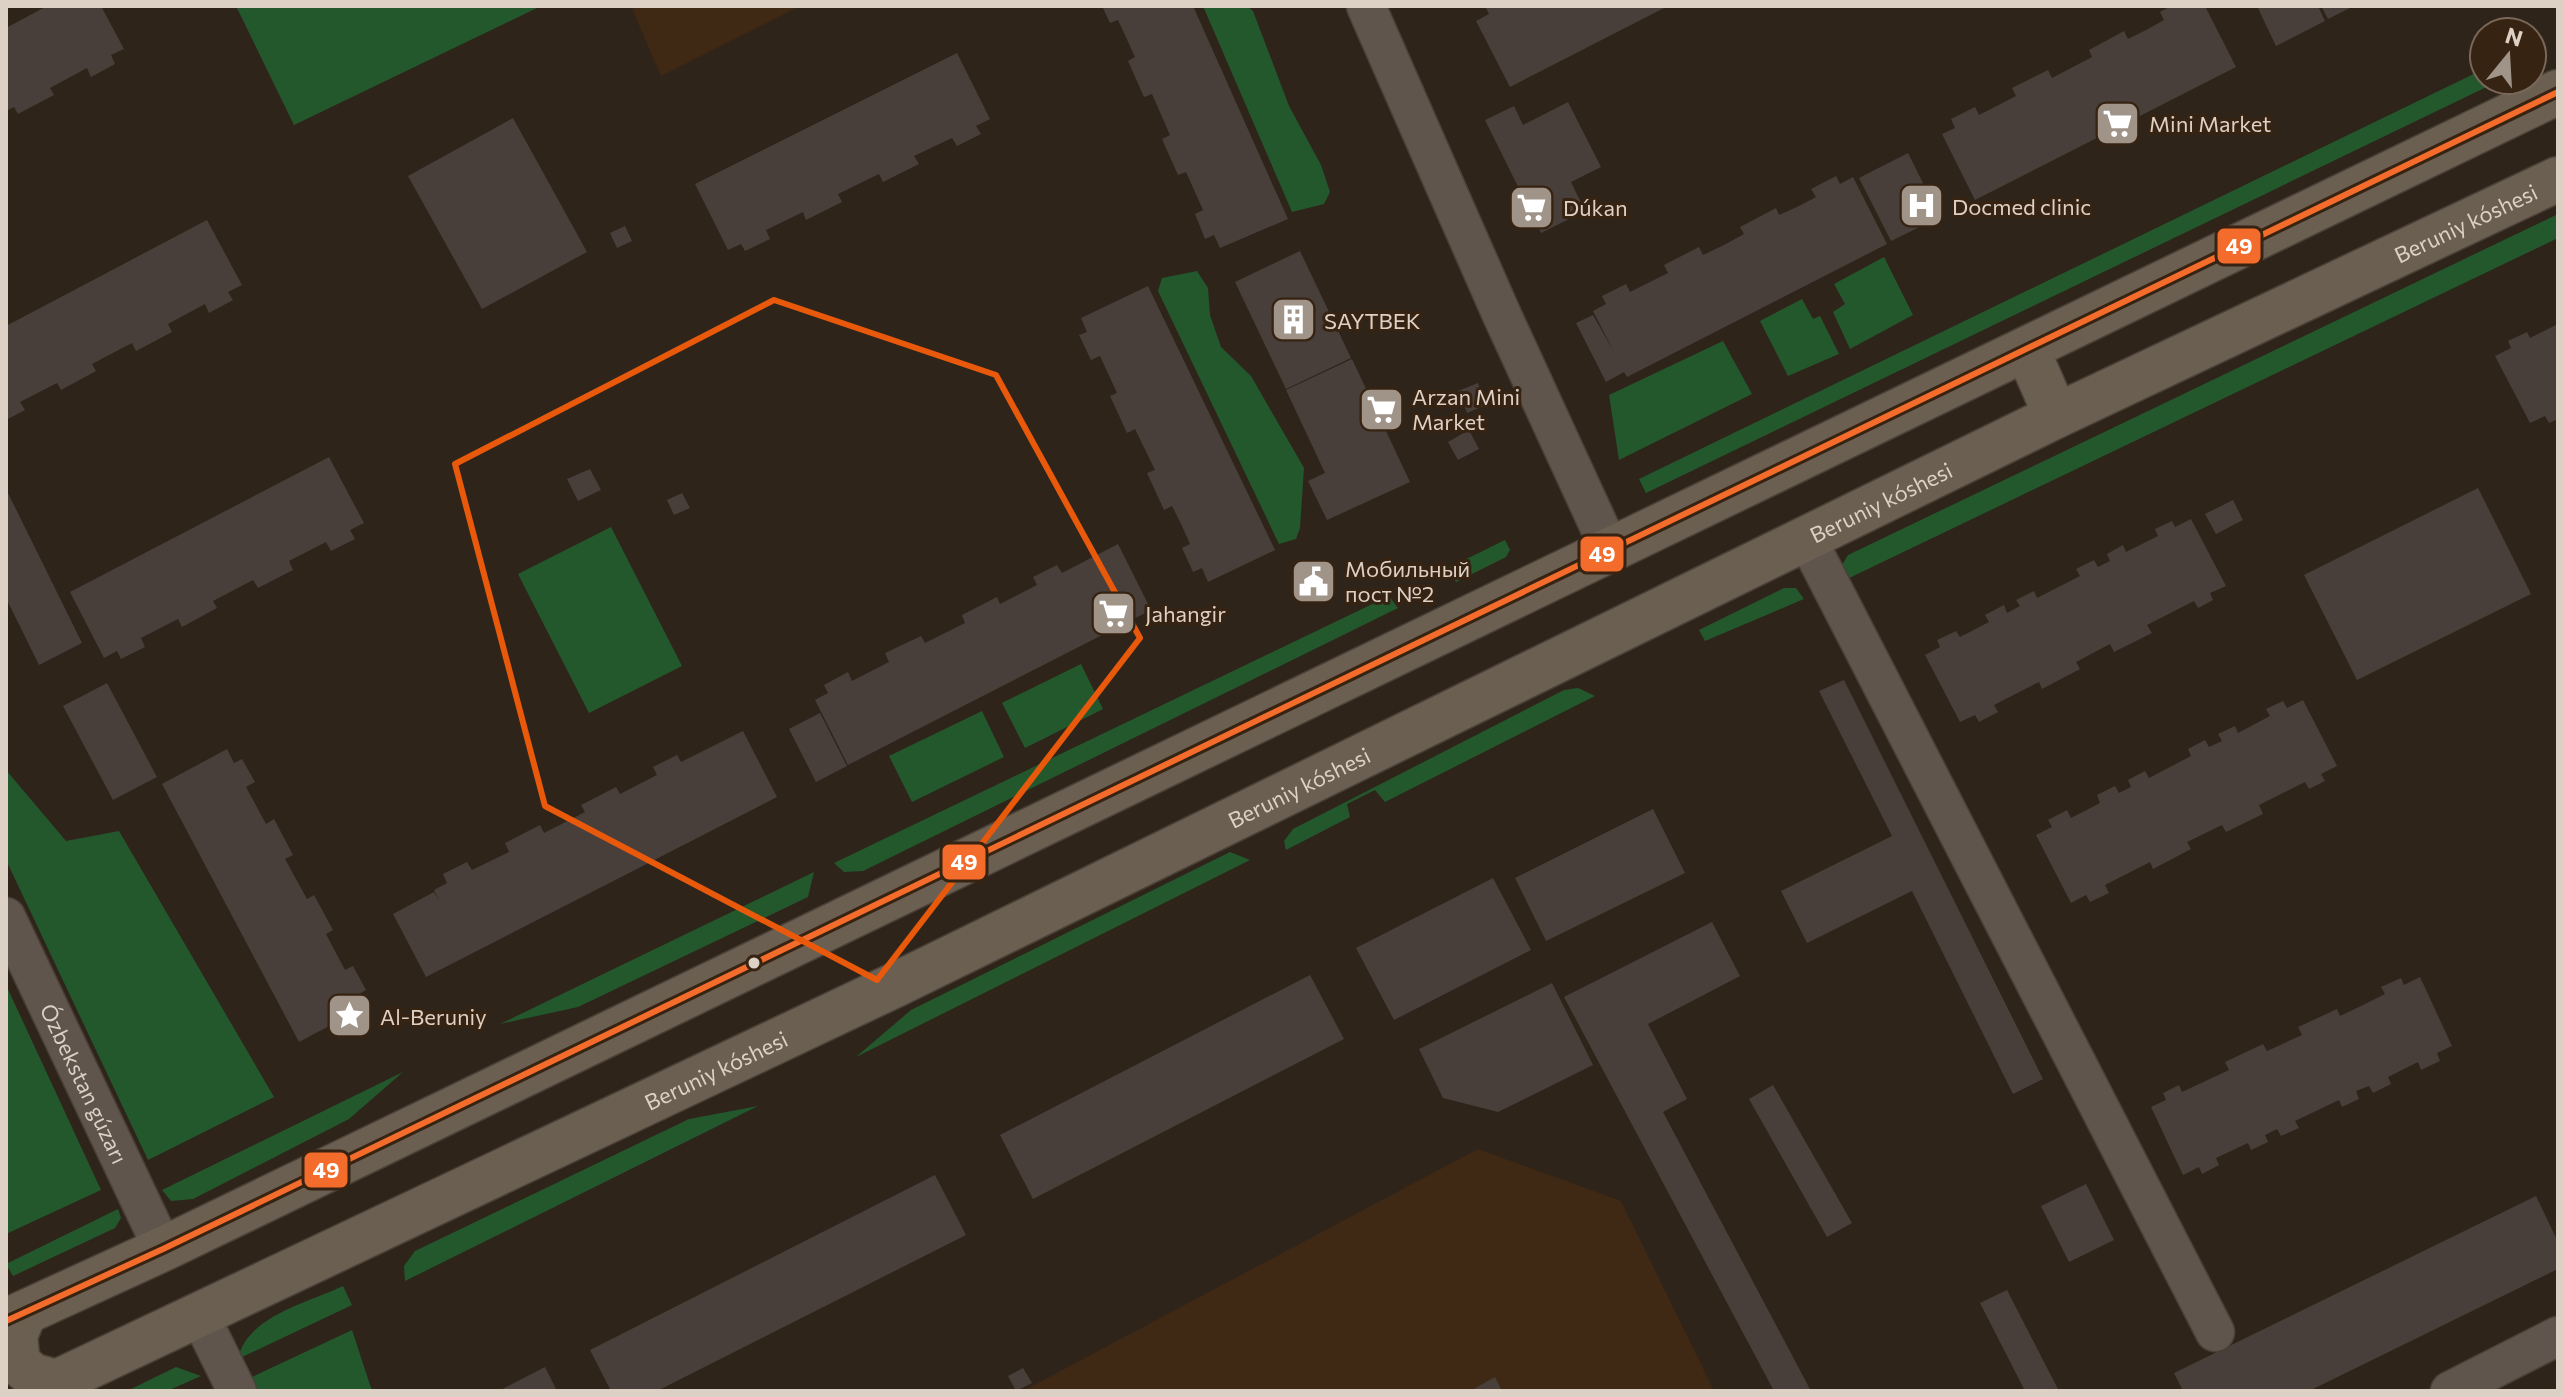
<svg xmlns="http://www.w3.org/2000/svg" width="2564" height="1397" viewBox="0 0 2564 1397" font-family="Commissioner,sans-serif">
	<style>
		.built { fill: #402914 }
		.green { fill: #23582d }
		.building { fill: #493f3a }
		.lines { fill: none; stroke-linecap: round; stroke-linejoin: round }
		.minor-casing { stroke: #494037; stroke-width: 41 }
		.major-casing { stroke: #494037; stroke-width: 47 }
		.minor { stroke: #5f554c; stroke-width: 38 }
		.major { stroke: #6a5f51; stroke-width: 44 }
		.bus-1-casing { stroke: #372312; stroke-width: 12 }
		.bus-1 { stroke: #f36c2b; stroke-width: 6 }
		.marked { fill: none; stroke: #e8590c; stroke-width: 6; stroke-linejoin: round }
		.bus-dot { fill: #ddd0c5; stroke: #372312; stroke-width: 3 }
		.labels { text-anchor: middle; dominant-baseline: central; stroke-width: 6; stroke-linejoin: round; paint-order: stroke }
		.poi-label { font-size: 22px; fill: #ddd0c5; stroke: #372312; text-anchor: start }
		.street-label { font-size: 22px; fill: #ddd0c5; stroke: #372312 }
		.line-badge { stroke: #372312; stroke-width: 3 }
		.badge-label { font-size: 22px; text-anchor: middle; font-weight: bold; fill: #fff }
	</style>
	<rect width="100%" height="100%" fill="#2f241a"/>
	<path class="built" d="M631,6h169l-139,70z
		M1478,1149l143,52 93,190h-691z"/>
	<path class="green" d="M236,6h302l1,1 -245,118z
		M1203,6h44l6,5 36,95 32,59 9,27 -6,12 -32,8z
		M2484,69v11h17l-855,413 -7,-14z
		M2558,214v24l-713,342 -3,-15 6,-10z
		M1884,257l29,58 -63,34 -17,-37 12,-8 -11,-20z
		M1197,271l11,17 2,27 11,32 30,29 53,92 -4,60 -4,11 -17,5 -121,-253 4,-13z
		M1802,299l11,20 7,-3 19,38 -51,22 -28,-55z
		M1723,341l29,53 -133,66 -10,-65z
		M611,527l71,139 -93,47 -71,-139z
		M1505,540l5,10 -4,7 -50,25 -8,-14z
		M1784,588h12l8,11 -99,42 -6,-11z
		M1389,596l9,12 -535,263 -19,1 -10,-9z
		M1081,664l22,45 -78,39 -23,-45z
		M1578,688l17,8 -210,106 -10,-12 -28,14 3,13 -64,33 -2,-9 9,-12 271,-139z
		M982,711l22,46 -92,45 -23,-46z
		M6,770l60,71 53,-10 155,266 -126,63 -142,-300z
		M1230,852l20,8 -394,197 55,-47z
		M814,872l-6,25 -230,110 -78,17z
		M6,985l95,205 -95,44z
		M403,1072l-54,47 -156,80 -22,2 -9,-11z
		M758,1106l-353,175 -1,-15 11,-15 274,-132z
		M118,1209l3,9 -6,10 -102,48 -7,-12z
		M343,1286l9,19 -114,54c8,-42 69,-56 105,-73z
		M352,1330l20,61h-115l-7,-13z
		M176,1367l25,9 -34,15h-40z"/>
	<path class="building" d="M47,6h54l23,43 -13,6 4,9 -24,13 -4,-9 -37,20 4,7 -36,19 -4,-7 -8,4v-83z
		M1102,6h91l95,213 -68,29 -6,-13 -9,4 -10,-25 8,-4 -17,-38 -8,3 -16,-36 8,-4 -18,-41 -8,3 -16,-36 7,-4 -17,-37 -8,3z
		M1485,6h183l-158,81 -34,-66 13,-7z
		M2171,6h34l31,61 -261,133 -33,-66 13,-6 -4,-9 24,-12 4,8 37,-19 -4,-8 36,-18 4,8 40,-21 -3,-7 35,-19 4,8 18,-9 18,-10 -4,-8z
		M2257,6h61l7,15 -49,25z
		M2321,6h33l-26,13z
		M957,53l33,66 -14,7 5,8 -24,12 -5,-8 -38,18 5,8 -36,18 -4,-8 -41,20 4,8 -36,18 -3,-8 -37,18 4,9 -25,12 -4,-7 -13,6 -33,-66z
		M1568,102l33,65 -30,15 14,29 -44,22 -56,-113 29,-14 9,19z
		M513,118l74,134 -105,57 -74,-133z
		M1908,153l32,64 -49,24 -32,-63z
		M1836,176l4,8 13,-7 34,67 -260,133 -3,-5 -18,10 -30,-59 17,-8 21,37 -21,-41 13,-7 -4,-8 24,-12 4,8 38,-19 -4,-8 35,-18 4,8 21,-10 20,-11 -4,-7 36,-19 3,7 18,-8 19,-10 -5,-8z
		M207,220l35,65 -14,7 5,8 -24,13 -4,-9 -37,20 4,8 -36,19 -4,-8 -40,21 4,7 -35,19 -4,-7 -37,19 5,8 -19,10v-94z
		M625,226l7,15 -15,7 -7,-15z
		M1300,251l51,107 -65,31 -51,-107z
		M1148,286l127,264 -67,32 -6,-14 -9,4 -11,-24 8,-4 -8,-18 -10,-20 -8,4 -17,-37 8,-3 -20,-41 -8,4 -17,-37 7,-3 -17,-37 -9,4 -12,-25 8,-3 -6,-14z
		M2558,324v95l-9,4 -4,-7 -15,7 -35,-67 16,-8 -3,-7 19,-9 3,6z
		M1352,359l58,123 -83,38 -19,-39 17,-8 -39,-83z
		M1478,383l8,22 -19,8 -9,-22z
		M1469,430l10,19 -21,11 -10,-18z
		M329,457l35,66 -14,7 5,9 -24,12 -5,-9 -37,19 4,9 -35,18 -5,-8 -40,21 4,7 -35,19 -4,-8 -37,19 4,9 -24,12 -4,-8 -13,7 -34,-66z
		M590,469l11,21 -23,11 -11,-22z
		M2478,488l53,106 -174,86 -53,-105z
		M6,489l76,154 -43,22 -33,-67z
		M682,493l8,15 -16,7 -7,-15z
		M2233,500l10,20 -27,14 -11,-20z
		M2191,519l35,67 -16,7 3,7 -15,8 -4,-7 -47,24 5,8 -38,19 -4,-8 -34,18 4,7 -38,20 -3,-7 -45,23 4,7 -19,10 -4,-7 -15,7 -35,-67 15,-8 -3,-7 19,-9 4,6 29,-15 -4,-7 19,-10 3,8 13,-7 -4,-6 18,-9 3,7 43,-22 -4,-7 18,-9 4,7 12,-6 -3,-7 16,-9 3,7 32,-16 -3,-7 17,-8 3,6z
		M1118,544l33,66 -303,155 -33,-65 13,-7 -4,-8 24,-13 4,9 37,-19 -4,-9 36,-17 4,7 40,-20 -3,-8 35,-18 3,7 37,-19 -4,-8 24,-12 5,8z
		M1844,680l199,399 -30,15 -101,-203 -105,52 -26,-52 111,-55 -73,-145z
		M107,683l50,94 -44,23 -50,-94z
		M2303,700l34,66 -16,8 4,7 -16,8 -4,-7 -46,23 4,9 -37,18 -4,-7 -35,17 4,7 -38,20 -3,-7 -45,23 4,8 -19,9 -4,-7 -15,8 -35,-68 16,-8 -4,-7 19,-10 4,8 29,-15 -3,-8 18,-9 4,7 12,-6 -3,-7 17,-9 4,7 42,-22 -3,-7 17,-9 4,7 13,-6 -4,-7 17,-8 3,7 32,-17 -4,-7 17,-8 4,7z
		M820,713l27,53 -31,16 -27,-53z
		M743,731l34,66 -351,180 -33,-63 41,-22 5,8 -5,-10 13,-7 -4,-9 24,-12 5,8 37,-18 -4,-9 35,-18 4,8 41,-21 -4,-7 35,-18 4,7 37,-19 -4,-8 24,-12 4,7z
		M227,749l7,14 8,-4 13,23 -9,5 20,37 8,-5 19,36 -8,4 22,40 7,-4 19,35 -7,4 19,36 8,-4 13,24 -7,4 6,13 -66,35 -137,-258z
		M1653,809l32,64 -139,68 -31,-63z
		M1493,878l38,72 -137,70 -38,-72z
		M1712,922l28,54 -92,48 39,75 -24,13 148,279h-37l-210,-394z
		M1310,975l34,64 -311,160 -33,-64z
		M2420,977l32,69 -15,7 3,8 -19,9 -3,-8 -30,15 3,7 -18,9 -4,-7 -13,5 3,8 -17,8 -3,-7 -44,21 4,7 -18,8 -4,-7 -12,6 3,7 -17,8 -3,-7 -32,15 3,7 -17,9 -3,-7 -16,8 -32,-68 15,-7 -3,-7 16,-8 3,7 47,-22 -4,-8 38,-18 4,7 35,-16 -4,-8 39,-18 3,7 23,-11 22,-11 -4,-7 20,-9 3,7z
		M1552,983l41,82 -95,47 -55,-14 -24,-49z
		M1773,1085l79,138 -25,14 -78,-138z
		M935,1175l31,60 -309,156h-46l-21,-41z
		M2086,1184l28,56 -45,22 -28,-56z
		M2536,1196l22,46v27l-249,122h-126l-9,-18z
		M2007,1290l36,70 16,31h-34l-45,-88z
		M545,1367l12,24h-58l13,-7z
		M1023,1368l9,15 -16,8 -8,-15z
		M1495,1377l7,14h-32z"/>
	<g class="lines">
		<defs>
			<g id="minor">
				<path d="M1366,6l135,307 109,237"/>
				<path d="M1807,539l408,793"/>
				<path id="s1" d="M6,917l157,332"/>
				<path d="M200,1316l37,75"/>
				<path d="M2450,1391l108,-55"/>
			</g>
			<g id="major">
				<path d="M2027,349l29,67"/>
				<path d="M24,1314l-9,22 3,27 14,12 27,8"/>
				<path d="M6,1321l157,-72 2395,-1157"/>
				<path id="s2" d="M38,1391l855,-405 1163,-570 502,-237"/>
			</g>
		</defs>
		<use href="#minor" class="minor-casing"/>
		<use href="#major" class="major-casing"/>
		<use href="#minor" class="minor"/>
		<use href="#major" class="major"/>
		<defs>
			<path id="bus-1" d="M6,1321l157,-72 2395,-1157"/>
		</defs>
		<use href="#bus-1" class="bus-1-casing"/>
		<use href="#bus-1" class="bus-1"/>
	</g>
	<path class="marked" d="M774,300l222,75 144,263 -263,342 -332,-174 -90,-342z"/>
	<defs>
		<symbol id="supermarket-square" viewBox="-11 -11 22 22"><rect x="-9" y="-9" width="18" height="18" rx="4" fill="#a09489" stroke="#372312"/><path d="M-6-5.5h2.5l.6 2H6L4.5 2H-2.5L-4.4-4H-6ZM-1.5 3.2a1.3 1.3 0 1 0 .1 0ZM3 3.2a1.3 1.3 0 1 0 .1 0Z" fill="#fff"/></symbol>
		<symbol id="hospital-square" viewBox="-11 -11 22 22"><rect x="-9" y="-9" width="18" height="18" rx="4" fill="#a09489" stroke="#372312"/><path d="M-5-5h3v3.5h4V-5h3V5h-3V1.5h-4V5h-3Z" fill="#fff"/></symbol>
		<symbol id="building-square" viewBox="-11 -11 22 22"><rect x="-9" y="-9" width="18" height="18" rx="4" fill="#a09489" stroke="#372312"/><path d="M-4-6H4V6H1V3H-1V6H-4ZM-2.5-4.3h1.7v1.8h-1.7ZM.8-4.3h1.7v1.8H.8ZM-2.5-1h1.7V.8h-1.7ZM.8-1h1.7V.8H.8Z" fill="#fff"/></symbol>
		<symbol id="civic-square" viewBox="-11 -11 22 22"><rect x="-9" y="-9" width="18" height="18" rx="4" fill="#a09489" stroke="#372312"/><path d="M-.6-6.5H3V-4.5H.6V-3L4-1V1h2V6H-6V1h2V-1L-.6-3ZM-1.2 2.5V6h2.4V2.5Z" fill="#fff"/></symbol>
		<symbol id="sight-square" viewBox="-11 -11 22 22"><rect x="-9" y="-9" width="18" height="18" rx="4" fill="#a09489" stroke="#372312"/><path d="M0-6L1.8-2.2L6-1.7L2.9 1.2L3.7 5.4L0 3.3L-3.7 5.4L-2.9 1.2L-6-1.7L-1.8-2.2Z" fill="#fff"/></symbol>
	</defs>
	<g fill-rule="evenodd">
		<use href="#supermarket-square" x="2092" y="98" width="51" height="51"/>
		<use href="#hospital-square" x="1896" y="180" width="51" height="51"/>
		<use href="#supermarket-square" x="1506" y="182" width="51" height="51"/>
		<use href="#building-square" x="1268" y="294" width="51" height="51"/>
		<use href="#supermarket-square" x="1356" y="384" width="51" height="51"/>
		<use href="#civic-square" x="1288" y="556" width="51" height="51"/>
		<use href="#supermarket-square" x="1088" y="588" width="51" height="51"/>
		<use href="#sight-square" x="324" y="990" width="51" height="51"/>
	</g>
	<circle class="bus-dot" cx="754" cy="963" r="7"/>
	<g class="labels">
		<g class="poi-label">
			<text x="2149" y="123">Mini Market</text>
			<text x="1952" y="206">Docmed clinic</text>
			<text x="1563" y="207">Dúkan</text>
			<text x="1324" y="320">SAYTBEK</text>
			<text x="1412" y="396">Arzan Mini<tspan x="1412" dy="25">Market</tspan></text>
			<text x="1345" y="568">Мобильный<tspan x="1345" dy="25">пост №2</tspan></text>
			<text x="1145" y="613">Jahangir</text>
			<text x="380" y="1016">Al-Beruniy</text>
		</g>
		<g class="street-label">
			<text stroke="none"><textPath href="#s2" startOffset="2694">Beruniy kóshesi</textPath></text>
			<text stroke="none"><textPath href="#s2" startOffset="2046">Beruniy kóshesi</textPath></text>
			<text stroke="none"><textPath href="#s2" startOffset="1398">Beruniy kóshesi</textPath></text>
			<text stroke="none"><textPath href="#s2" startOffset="750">Beruniy kóshesi</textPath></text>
			<text stroke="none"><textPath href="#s1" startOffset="184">Ózbekstan gúzarı</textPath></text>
		</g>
	</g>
	<g class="line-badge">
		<rect x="2216" y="227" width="46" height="38" rx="8" fill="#f36c2b"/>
		<rect x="1579" y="535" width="46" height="38" rx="8" fill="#f36c2b"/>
		<rect x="941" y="843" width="46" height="38" rx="8" fill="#f36c2b"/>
		<rect x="303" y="1151" width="46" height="38" rx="8" fill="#f36c2b"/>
	</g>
	<g class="badge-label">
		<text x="2239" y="254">49</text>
		<text x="1602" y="562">49</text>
		<text x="964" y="870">49</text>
		<text x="326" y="1178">49</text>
	</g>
	<rect width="2564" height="1397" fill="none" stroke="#ddd0c5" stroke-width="16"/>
	<g transform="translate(2508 56) rotate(18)"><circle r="38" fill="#372312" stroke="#79685a" stroke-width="2"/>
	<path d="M0-6L14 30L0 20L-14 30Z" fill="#a09489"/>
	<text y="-12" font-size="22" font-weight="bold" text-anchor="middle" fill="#ddd0c5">N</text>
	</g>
</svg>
